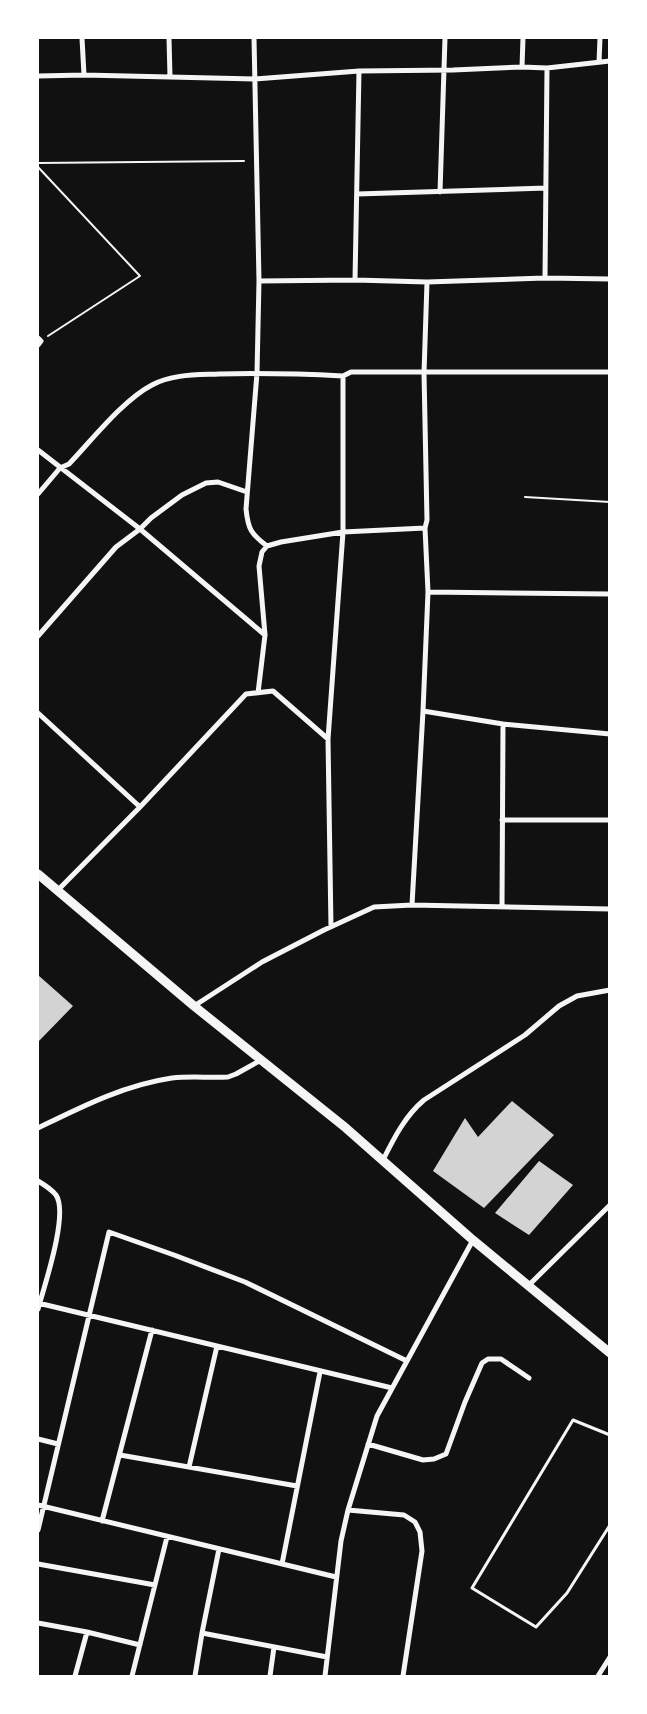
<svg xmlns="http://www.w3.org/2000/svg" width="647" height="1714" viewBox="0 0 647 1714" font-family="Barlow,sans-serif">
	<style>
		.building { fill: #d3d3d3 }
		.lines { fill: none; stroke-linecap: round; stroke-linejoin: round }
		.path { stroke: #f5f5f5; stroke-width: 2 }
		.service { stroke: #f5f5f5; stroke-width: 3 }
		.minor { stroke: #f5f5f5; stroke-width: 5 }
		.primary { stroke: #f5f5f5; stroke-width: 9 }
	</style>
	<rect width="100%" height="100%" fill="#111"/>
	<path class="building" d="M38,975l35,31 -35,36z
		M512,1101l42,34 -70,73 -51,-37 32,-53 13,19z
		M539,1161l34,24 -44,50 -34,-22z"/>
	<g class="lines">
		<path class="path" d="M38,163l206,-2
			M38,167l102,109 -92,60
			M525,497l85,5"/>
		<path class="service" d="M610,1435l-37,-15 -101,168 64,39 31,-34 43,-68"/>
		<path class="minor" d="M82,38l2,37
			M169,38l1,39
			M254,38l5,243 -2,92 -11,136c2,20 5,25 21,37
			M599,62l1,-24
			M522,67l1,-29
			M38,76l46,-1 171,4 104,-8 94,-1 69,-3 25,1 63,-7
			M440,192l5,-154
			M357,194l189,-6
			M545,278l2,-210
			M355,280l4,-209
			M259,281l96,-1 72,2 118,-4 65,1
			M427,282l-3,91 3,147 -2,8 3,64
			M38,338l3,3 -3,4
			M38,450l102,79 125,106
			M38,494l22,-26 9,-4c23,-24 54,-64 83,-79 20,-11 45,-10 67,-11 42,-1 83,0 124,2l8,-4h259
			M38,636l78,-89 24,-18 11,-11 31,-23 24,-12 12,-1 29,10
			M258,693l7,-58 -6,-69 3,-14 5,-6 14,-4 62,-10 82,-4
			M423,711l5,-119 182,2
			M38,713l102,94
			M328,739l15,-207v-156
			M502,820h108
			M57,891l83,-84 106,-113 27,-3 55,48 3,188
			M412,905l11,-194 80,13 107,10
			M502,907l1,-183
			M194,1006l68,-44 62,-32 50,-23 38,-2 198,4
			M38,1128c43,-21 86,-43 134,-50 19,-2 37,0 56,-1l8,-3 25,-14
			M383,1160c11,-22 22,-44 41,-60l101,-65 34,-29 18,-10 33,-6
			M38,1181c5,3 14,9 18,14 13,19 -12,92 -18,114
			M528,1286l82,-81
			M38,1303l354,85
			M38,1439l20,5
			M368,1444l55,16 11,-1 12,-5 19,-52 17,-39 6,-4h13l28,19
			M120,1455l177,31
			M189,1467l28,-121
			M38,1505l298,72
			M348,1510l56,5 11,7 5,10 2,19 -19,125
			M102,1521l50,-191
			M38,1530l71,-298 65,23 71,27 162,79
			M219,1549l-17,84 125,24
			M38,1564l117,21
			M282,1564l38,-192
			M38,1623l49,9 53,13
			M75,1676l12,-44
			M132,1676l35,-139
			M195,1676l7,-43
			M270,1676l4,-29
			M325,1676l16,-135 7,-31 29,-94 96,-176
			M598,1676l12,-19"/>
		<path class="primary" d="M38,874l156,132 152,122 127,112 137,113"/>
	</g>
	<rect width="647" height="1714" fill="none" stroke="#ffffff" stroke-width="78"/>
</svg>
